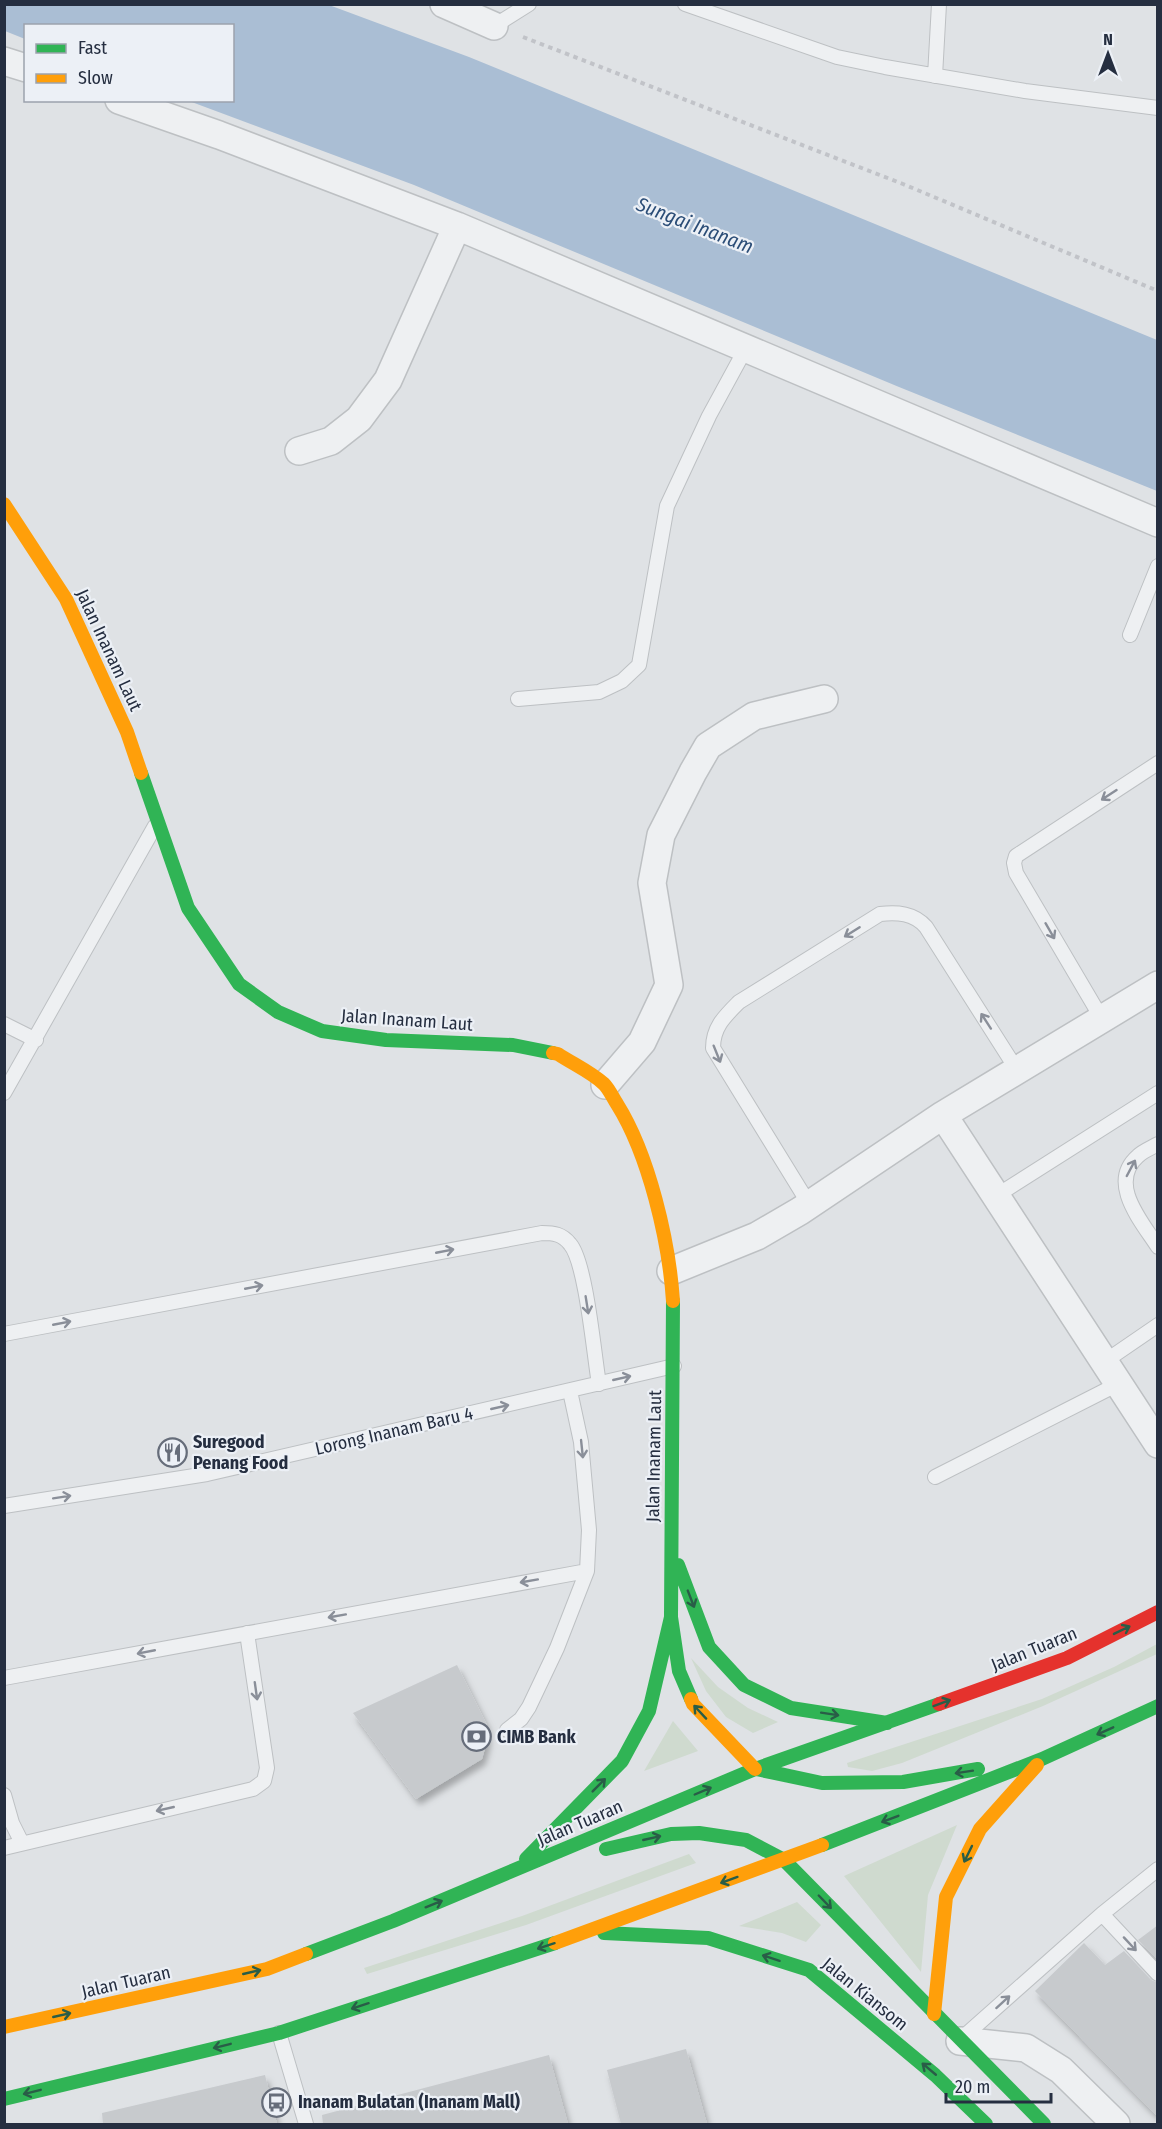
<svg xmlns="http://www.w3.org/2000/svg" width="1162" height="2129" viewBox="0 0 1162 2129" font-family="'Fira Sans Condensed',sans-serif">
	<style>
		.green { fill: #cfdacf }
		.water { fill: #aabed4 }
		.building { fill: #c7cacd; filter: url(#shadow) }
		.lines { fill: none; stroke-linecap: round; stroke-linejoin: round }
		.lane-casing { stroke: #bdc0c3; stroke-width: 16 }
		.street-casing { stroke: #bdc0c3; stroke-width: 30 }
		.path { stroke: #c1c3c8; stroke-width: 4; stroke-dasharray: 4.5 4.5; stroke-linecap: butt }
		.lane { stroke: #eef0f2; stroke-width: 14 }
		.street { stroke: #eef0f2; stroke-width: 27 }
		.fast { stroke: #30b455; stroke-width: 14 }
		.slow { stroke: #ff9f0a; stroke-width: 14 }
		.jam { stroke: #e5322d; stroke-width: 14 }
		.oneway { stroke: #8a8f99 }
		.oneway2 { stroke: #295d47 }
		.labels { text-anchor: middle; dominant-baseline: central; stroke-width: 4.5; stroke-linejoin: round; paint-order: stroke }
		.street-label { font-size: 18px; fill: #252e40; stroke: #ecf0f6 }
		.poi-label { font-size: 18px; font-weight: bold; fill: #252e40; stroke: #ecf0f6; text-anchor: start }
		.water-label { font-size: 20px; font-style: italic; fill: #2b4d77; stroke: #ecf0f6 }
	</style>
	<defs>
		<filter id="shadow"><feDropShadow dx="3.5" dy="6" stdDeviation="3" flood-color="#0004"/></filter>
	</defs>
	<rect width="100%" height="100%" fill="#dfe2e5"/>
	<path class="green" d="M1157,1644v10l-114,52 -141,57 -30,8 -24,-4 -1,-4 195,-64 72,-32z
		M691,1658l27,29 30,21 30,14 -25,11 -27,-16 -20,-26z
		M673,1721l25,30 -54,20z
		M957,1825l-29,70 -7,77 -77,-96z
		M689,1854l7,9 -170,62 -159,49 -3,-6 158,-52z
		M797,1902l24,23 -15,17 -24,-9 -43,-7z"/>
	<path class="water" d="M4,5h325l140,52 688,283v151l-258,-104 -485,-202 -225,-84 43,-1v-74h-206l-1,13 -20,-8z"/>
	<path class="building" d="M457,1665l30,60v16l-5,18 -66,40 -63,-86z
		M1158,1925v35l-20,-20z
		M1084,1943l21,22 19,-14 27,29 7,3v134l-123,-126z
		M686,2049l21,75h-86l-14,-54z
		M549,2055l19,69h-245l-1,-9z
		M265,2075l12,49h-174l-1,-11z"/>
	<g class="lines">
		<defs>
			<path id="lane" d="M685,4l152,53 48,10 140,24 133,17
				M494,26l35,-22
				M935,76l4,-72
				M1130,635l28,-69
				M518,699l81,-7 23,-11 17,-16 28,-159 42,-90 37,-68
				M1102,1019l-86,-146 -2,-10 2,-7 142,-93
				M4,1024l32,16
				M4,1093l151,-267
				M1158,1144c-7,4 -15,7 -20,12 -31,27 4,66 20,91
				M996,1196l162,-103
				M809,1204l-96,-156c0,-21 12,-32 26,-46l141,-88c17,-2 34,-1 46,13l91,143
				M4,1334l538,-101c12,0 20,1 28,11 16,18 24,111 29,140
				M1104,1362l54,-37
				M935,1477l183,-93
				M4,1506l203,-32 467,-108
				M4,1678l583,-107
				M507,1730l14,-11 8,-12 28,-59 30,-77 2,-41 -8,-88 -11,-51
				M4,1795l8,28 10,20
				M4,1848l249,-59 11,-8 3,-13 -20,-135
				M1102,1914l56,60
				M279,2033l27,91
				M961,2039l141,-125 56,-45"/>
			<path id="street" d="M444,4l50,22
				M4,61l22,7
				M119,100l100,35 238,91 701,297
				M299,451l32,-10 28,-22 29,-39 69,-154
				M605,1085l37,-43 27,-57 -17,-102 9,-48 32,-63 15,-26 46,-30 70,-17
				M943,1115l215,329
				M671,1271l86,-35 43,-25 143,-96 215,-130
				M960,2041l66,7 35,22 55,54"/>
		</defs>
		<use href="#lane" class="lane-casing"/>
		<use href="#street" class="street-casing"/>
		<path class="path" d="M523,37l380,147 255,107"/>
		<use href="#lane" class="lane"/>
		<use href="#street" class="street"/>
		<path class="fast" d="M141,773l47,135 51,76 39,28 44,19 64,9 127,5 40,8
			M673,1301l-2,316 8,54 12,28
			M678,1565l31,82 35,38 47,23 96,15
			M756,1769l66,14 81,-1 75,-13
			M822,1845l220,-86 116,-53
			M606,1849l65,-15 28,-1 47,7 38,20 260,264
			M526,1859l96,-98 27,-50 22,-94
			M604,1933l104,5 101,32 126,105 51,49
			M306,1954l87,-33 362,-152 184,-65
			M4,2099l275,-66 276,-90"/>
		<path class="slow" d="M4,504l62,95 61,133 14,41
			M553,1053l5,1c15,10 33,18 46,30 5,5 9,14 13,20 32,51 52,137 56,197
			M691,1699l2,5 62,65
			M555,1943l267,-98
			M934,2014l12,-117 34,-68 57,-64
			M4,2027l263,-58 39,-15"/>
		<path class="jam" d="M939,1704l128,-46 91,-46"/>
	</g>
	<defs><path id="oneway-shaft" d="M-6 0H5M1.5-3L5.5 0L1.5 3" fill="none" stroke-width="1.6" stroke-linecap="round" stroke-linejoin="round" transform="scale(1.5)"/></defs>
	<g class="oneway">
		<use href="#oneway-shaft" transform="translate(1109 795) rotate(147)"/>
		<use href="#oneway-shaft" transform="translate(1050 931) rotate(60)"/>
		<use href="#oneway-shaft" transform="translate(852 932) rotate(148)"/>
		<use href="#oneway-shaft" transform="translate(986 1021) rotate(-123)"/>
		<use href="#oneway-shaft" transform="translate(717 1054) rotate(68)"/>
		<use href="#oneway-shaft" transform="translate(1131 1168) rotate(-62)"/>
		<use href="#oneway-shaft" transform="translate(445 1251) rotate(-11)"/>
		<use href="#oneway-shaft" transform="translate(254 1287) rotate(-11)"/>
		<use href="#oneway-shaft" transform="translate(587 1305) rotate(81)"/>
		<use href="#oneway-shaft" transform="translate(62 1323) rotate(-11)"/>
		<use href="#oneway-shaft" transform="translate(622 1378) rotate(-13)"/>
		<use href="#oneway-shaft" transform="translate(500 1407) rotate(-13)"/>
		<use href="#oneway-shaft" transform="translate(582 1449) rotate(84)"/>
		<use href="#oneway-shaft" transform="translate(62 1497) rotate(-9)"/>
		<use href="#oneway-shaft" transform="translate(529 1581) rotate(170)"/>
		<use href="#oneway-shaft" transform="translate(337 1616) rotate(170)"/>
		<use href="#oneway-shaft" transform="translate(146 1652) rotate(169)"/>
		<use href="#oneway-shaft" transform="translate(256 1691) rotate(82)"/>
		<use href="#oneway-shaft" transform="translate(165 1809) rotate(167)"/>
		<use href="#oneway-shaft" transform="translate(1130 1944) rotate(47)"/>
		<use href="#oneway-shaft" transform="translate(1003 2002) rotate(-42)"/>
	</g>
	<g class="oneway2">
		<use href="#oneway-shaft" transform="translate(691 1599) rotate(69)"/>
		<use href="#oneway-shaft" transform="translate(1122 1630) rotate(-26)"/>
		<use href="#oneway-shaft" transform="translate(942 1703) rotate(-20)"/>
		<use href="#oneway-shaft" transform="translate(700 1712) rotate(-133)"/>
		<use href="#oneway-shaft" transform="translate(830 1714) rotate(9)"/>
		<use href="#oneway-shaft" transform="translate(1105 1731) rotate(156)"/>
		<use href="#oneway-shaft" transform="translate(964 1772) rotate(171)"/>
		<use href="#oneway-shaft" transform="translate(599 1785) rotate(-45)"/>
		<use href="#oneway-shaft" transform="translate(703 1791) rotate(-23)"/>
		<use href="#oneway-shaft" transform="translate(890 1819) rotate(159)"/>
		<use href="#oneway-shaft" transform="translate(652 1838) rotate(-13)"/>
		<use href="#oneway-shaft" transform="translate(968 1854) rotate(116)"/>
		<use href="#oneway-shaft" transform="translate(729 1880) rotate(160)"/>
		<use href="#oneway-shaft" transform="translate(825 1902) rotate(46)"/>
		<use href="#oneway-shaft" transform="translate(434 1904) rotate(-22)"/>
		<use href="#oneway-shaft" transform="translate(546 1946) rotate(162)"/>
		<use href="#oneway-shaft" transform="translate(771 1958) rotate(-162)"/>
		<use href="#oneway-shaft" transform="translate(252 1972) rotate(-13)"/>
		<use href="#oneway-shaft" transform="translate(360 2006) rotate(162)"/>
		<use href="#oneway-shaft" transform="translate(62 2015) rotate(-13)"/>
		<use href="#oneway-shaft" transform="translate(222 2046) rotate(166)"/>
		<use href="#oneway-shaft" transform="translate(929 2069) rotate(-140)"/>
		<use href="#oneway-shaft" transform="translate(32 2092) rotate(166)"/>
	</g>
	<defs>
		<symbol id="restaurant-ring" viewBox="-11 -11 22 22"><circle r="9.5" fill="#ecf0f6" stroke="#666d7a" stroke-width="1.5"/><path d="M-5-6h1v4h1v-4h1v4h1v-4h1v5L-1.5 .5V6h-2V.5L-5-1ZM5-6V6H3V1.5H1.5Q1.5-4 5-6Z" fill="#666d7a"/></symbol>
		<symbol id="bank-ring" viewBox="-11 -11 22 22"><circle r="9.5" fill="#ecf0f6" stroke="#666d7a" stroke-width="1.5"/><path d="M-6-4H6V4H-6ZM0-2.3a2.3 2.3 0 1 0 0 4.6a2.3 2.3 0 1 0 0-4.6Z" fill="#666d7a"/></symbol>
		<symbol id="bus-ring" viewBox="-11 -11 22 22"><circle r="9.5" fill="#ecf0f6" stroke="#666d7a" stroke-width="1.5"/><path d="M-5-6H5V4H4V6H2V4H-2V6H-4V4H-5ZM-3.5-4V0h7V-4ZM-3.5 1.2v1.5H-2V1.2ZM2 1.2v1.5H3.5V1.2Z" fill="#666d7a"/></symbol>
	</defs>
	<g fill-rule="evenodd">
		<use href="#restaurant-ring" x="156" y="1436" width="33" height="33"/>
		<use href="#bank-ring" x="460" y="1720" width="33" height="33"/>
		<use href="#bus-ring" x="260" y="2086" width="33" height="33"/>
	</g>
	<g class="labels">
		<g class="street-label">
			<text transform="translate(109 650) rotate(65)">Jalan Inanam Laut</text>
			<text transform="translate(407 1020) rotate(4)">Jalan Inanam Laut</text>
			<text transform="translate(394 1431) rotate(-13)">Lorong Inanam Baru 4</text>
			<text transform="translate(654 1456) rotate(-89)">Jalan Inanam Laut</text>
			<text transform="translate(1034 1649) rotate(-22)">Jalan Tuaran</text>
			<text transform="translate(580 1823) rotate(-23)">Jalan Tuaran</text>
			<text transform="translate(126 1982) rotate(-13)">Jalan Tuaran</text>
			<text transform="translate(865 1994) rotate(39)">Jalan Kiansom</text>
		</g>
		<g class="poi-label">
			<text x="193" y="1442">Suregood<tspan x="193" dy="21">Penang Food</tspan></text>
			<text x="497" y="1737">CIMB Bank</text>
			<text x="298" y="2102">Inanam Bulatan (Inanam Mall)</text>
		</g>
		<g class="water-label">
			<text transform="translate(695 225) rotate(21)">Sungai Inanam</text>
		</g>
	</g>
	<rect width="1162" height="2129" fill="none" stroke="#252e40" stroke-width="12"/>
	<rect x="24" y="24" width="210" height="78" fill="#ecf0f6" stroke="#9ca2ad" stroke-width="1.5"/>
	<rect x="36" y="44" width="30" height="9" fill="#30b455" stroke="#9ca2ad" stroke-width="1.5"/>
	<text x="78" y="54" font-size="18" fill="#252e40">Fast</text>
	<rect x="36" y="74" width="30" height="9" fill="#ff9f0a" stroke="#9ca2ad" stroke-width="1.5"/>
	<text x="78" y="84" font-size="18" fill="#252e40">Slow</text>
	<g transform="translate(1108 54)" stroke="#ecf0f6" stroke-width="4.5" paint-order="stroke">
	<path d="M0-4.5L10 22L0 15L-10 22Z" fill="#252e40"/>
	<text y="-9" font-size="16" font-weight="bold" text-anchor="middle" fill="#252e40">N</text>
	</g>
	<path d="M946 2093v9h105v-9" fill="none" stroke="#252e40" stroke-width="3"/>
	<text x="955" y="2093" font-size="18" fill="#252e40" stroke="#ecf0f6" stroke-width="4.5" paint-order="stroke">20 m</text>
</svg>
